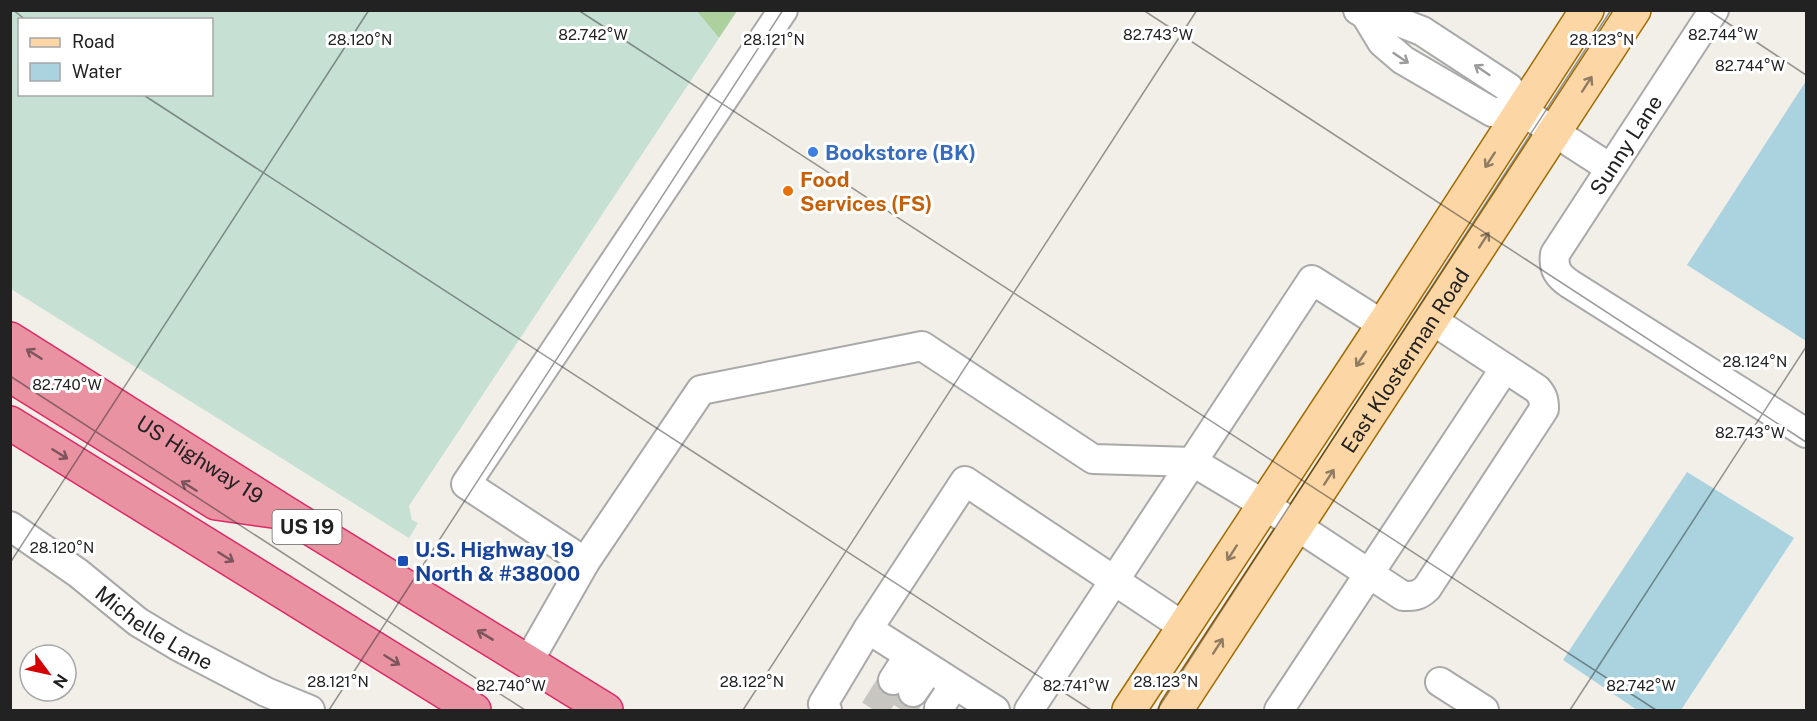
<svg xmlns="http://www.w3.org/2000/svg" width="1817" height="721" viewBox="0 0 1817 721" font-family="'Public Sans',sans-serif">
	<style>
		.forest { fill: #add19e }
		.wetland { fill: #c6e0d4; fill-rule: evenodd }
		.water { fill: #aad3df }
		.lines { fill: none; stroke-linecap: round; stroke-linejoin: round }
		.minor-tunnel { stroke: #c8c6c1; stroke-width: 28; stroke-dasharray: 28 14; stroke-linecap: butt }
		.minor-casing { stroke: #a9a9a9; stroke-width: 32 }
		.major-casing { stroke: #a06b00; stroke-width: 36 }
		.highway-casing { stroke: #dc2a67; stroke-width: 36 }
		.minor { stroke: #fff; stroke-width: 28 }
		.major { stroke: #fcd6a4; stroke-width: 33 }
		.highway { stroke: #e892a2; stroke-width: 33 }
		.oneway { stroke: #9c9c9c }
		.oneway2 { stroke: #8f7c63 }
		.oneway3 { stroke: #7b545c }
		.ticks { fill: none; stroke: #222; stroke-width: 1.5; stroke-opacity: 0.45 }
		.shop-dot { fill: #3f7fe0; stroke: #fff; stroke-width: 2 }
		.food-dot { fill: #e8710a; stroke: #fff; stroke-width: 2 }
		.transit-dot { fill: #1a4fb4; stroke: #fff; stroke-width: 2 }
		.labels { text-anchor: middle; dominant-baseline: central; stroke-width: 6; stroke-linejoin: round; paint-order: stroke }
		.shield { fill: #fff; stroke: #646464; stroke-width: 1.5 }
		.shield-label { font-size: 20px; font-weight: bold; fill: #222 }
		.street-label { font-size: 21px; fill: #222; stroke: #fff }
		.shop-label { font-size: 21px; font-weight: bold; fill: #366cbe; stroke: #fff; text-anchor: start }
		.food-label { font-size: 21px; font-weight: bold; fill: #c56008; stroke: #fff; text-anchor: start }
		.transit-label { font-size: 21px; font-weight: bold; fill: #164399; stroke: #fff; text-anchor: start }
		.ticks-label { font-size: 15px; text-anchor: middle; fill: #222; stroke: #fff; stroke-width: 6; stroke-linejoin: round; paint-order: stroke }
	</style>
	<rect width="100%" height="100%" fill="#f2efe9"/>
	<path class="forest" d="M696,11h41l-18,27z"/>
	<path class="wetland" d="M696,10l23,28 -310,468 3,14 6,3 -9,15 -398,-249v-278zM20,20h192v74h-192z"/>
	<path class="water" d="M1806,81v260l-119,-76z
		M1687,472l107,66 -113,172h-44l-74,-50z"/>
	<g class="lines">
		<path class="minor-tunnel" d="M874,710l19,-30
			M902,710l11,-18"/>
		<defs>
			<g id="minor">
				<path d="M1358,10l7,4 29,6 28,11 87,57 13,23 88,57"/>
				<path d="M1714,10l-159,244c-2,15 3,22 15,30l236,149"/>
				<path d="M1365,14l17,28 21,18 89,52 30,-1"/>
				<path id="s1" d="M10,526l68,47 60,49 40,24 88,46 44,18"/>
				<path d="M585,562l-119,-78 317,-474"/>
				<path d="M868,629l127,81"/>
				<path d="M528,662l57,-100 116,-172 221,-44 171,113 100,3 72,43 138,91c11,0 16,0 24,-8l117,-179c0,-9 -1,-13 -7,-20l-105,-69"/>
				<path d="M893,680l16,-25"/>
				<path d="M1440,682l44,28"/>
				<path d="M913,692l16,-23"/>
				<path d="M939,708l15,-23"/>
				<path d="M827,710l-4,-6 45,-75 97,-148 219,146"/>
				<path d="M1029,710l283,-430 71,45"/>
				<path d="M1279,710l226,-342"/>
			</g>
			<g id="major">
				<path d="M1129,710l254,-385 204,-315"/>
				<path id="s2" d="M1176,710l458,-700"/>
			</g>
			<g id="highway">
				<path id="s3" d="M10,339l274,173 322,198"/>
				<path d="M10,375l206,128 57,8"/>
				<path d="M10,423l464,287"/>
			</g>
		</defs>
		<use href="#minor" class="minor-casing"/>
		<use href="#major" class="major-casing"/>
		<use href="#highway" class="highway-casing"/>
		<use href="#minor" class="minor"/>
		<use href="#major" class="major"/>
		<use href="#highway" class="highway"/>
	</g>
	<defs><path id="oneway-shaft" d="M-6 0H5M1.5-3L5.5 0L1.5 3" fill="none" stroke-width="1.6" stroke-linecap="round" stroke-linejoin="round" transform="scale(1.5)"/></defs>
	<g class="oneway">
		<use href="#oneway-shaft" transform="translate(1401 58) rotate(34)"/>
		<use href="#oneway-shaft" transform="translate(1482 70) rotate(-146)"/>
	</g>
	<g class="oneway2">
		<use href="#oneway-shaft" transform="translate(1587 84) rotate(-57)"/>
		<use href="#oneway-shaft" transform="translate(1490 160) rotate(123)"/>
		<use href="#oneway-shaft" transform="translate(1484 240) rotate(-57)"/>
		<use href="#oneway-shaft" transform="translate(1361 359) rotate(124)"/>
		<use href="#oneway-shaft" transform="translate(1329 477) rotate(-57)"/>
		<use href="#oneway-shaft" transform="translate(1232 553) rotate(123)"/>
		<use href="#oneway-shaft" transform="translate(1218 646) rotate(-57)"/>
	</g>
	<g class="oneway3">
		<use href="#oneway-shaft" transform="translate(34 354) rotate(-148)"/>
		<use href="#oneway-shaft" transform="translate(60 454) rotate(32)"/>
		<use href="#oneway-shaft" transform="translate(189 486) rotate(-148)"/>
		<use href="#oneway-shaft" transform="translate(226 557) rotate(32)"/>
		<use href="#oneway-shaft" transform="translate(485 635) rotate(-149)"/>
		<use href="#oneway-shaft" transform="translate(392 660) rotate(32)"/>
	</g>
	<path class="ticks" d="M13,10l13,10M578,10l1078,700M1143,10l663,432M1708,10l98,65M142,94l949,616M10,376l515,334M10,563l359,-553M329,710l454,-700M743,710l454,-700M1157,710l454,-700M1570,710l236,-363"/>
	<circle class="shop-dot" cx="813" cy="152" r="6"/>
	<circle class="food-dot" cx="788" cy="191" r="6"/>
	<rect class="transit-dot" x="397" y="555" width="12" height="12" rx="3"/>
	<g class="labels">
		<rect class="shield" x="272.5" y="510" width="69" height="34" rx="4.5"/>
		<g class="shield-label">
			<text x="307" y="527">US 19</text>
		</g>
		<g class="street-label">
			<text transform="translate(1626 145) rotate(-57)">Sunny Lane</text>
			<text stroke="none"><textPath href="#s2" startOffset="418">East Klosterman Road</textPath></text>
			<text stroke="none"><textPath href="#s3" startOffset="225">US Highway 19</textPath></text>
			<text stroke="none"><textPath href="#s1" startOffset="177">Michelle Lane</textPath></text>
		</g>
		<g class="shop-label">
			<text x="825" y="152">Bookstore (BK)</text>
		</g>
		<g class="food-label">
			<text x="800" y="179">Food<tspan x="800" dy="24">Services (FS)</tspan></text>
		</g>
		<g class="transit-label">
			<text x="415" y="549">U.S. Highway 19<tspan x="415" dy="24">North &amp; #38000</tspan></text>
		</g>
	</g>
	<g class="ticks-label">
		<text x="1723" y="40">82.744°W</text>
		<text x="593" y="40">82.742°W</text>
		<text x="1158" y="40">82.743°W</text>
		<text x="360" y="45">28.120°N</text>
		<text x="774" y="45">28.121°N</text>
		<text x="1602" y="45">28.123°N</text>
		<text x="1750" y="71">82.744°W</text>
		<text x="1755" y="367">28.124°N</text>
		<text x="67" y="390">82.740°W</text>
		<text x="1750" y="438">82.743°W</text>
		<text x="62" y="553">28.120°N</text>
		<text x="338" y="687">28.121°N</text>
		<text x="752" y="687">28.122°N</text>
		<text x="1166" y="687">28.123°N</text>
		<text x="511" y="691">82.740°W</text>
		<text x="1076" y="691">82.741°W</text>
		<text x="1641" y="691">82.742°W</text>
	</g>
	<rect width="1817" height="721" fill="none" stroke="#222222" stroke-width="24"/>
	<rect x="18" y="18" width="195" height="78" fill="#ffffff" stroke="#a7a7a7" stroke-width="1.5"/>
	<rect x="30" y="38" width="30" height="9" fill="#fcd6a4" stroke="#a7a7a7" stroke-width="1.5"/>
	<text x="72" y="48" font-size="18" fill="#222222">Road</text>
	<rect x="30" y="63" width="30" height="18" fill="#aad3df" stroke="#a7a7a7" stroke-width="1.5"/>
	<text x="72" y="78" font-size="18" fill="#222222">Water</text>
	<g transform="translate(48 673) rotate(123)"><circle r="28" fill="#ffffff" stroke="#a7a7a7" stroke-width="1.5"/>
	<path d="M0-4.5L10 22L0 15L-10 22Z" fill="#d40000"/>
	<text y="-9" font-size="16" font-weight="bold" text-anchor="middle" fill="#222222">N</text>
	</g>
</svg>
